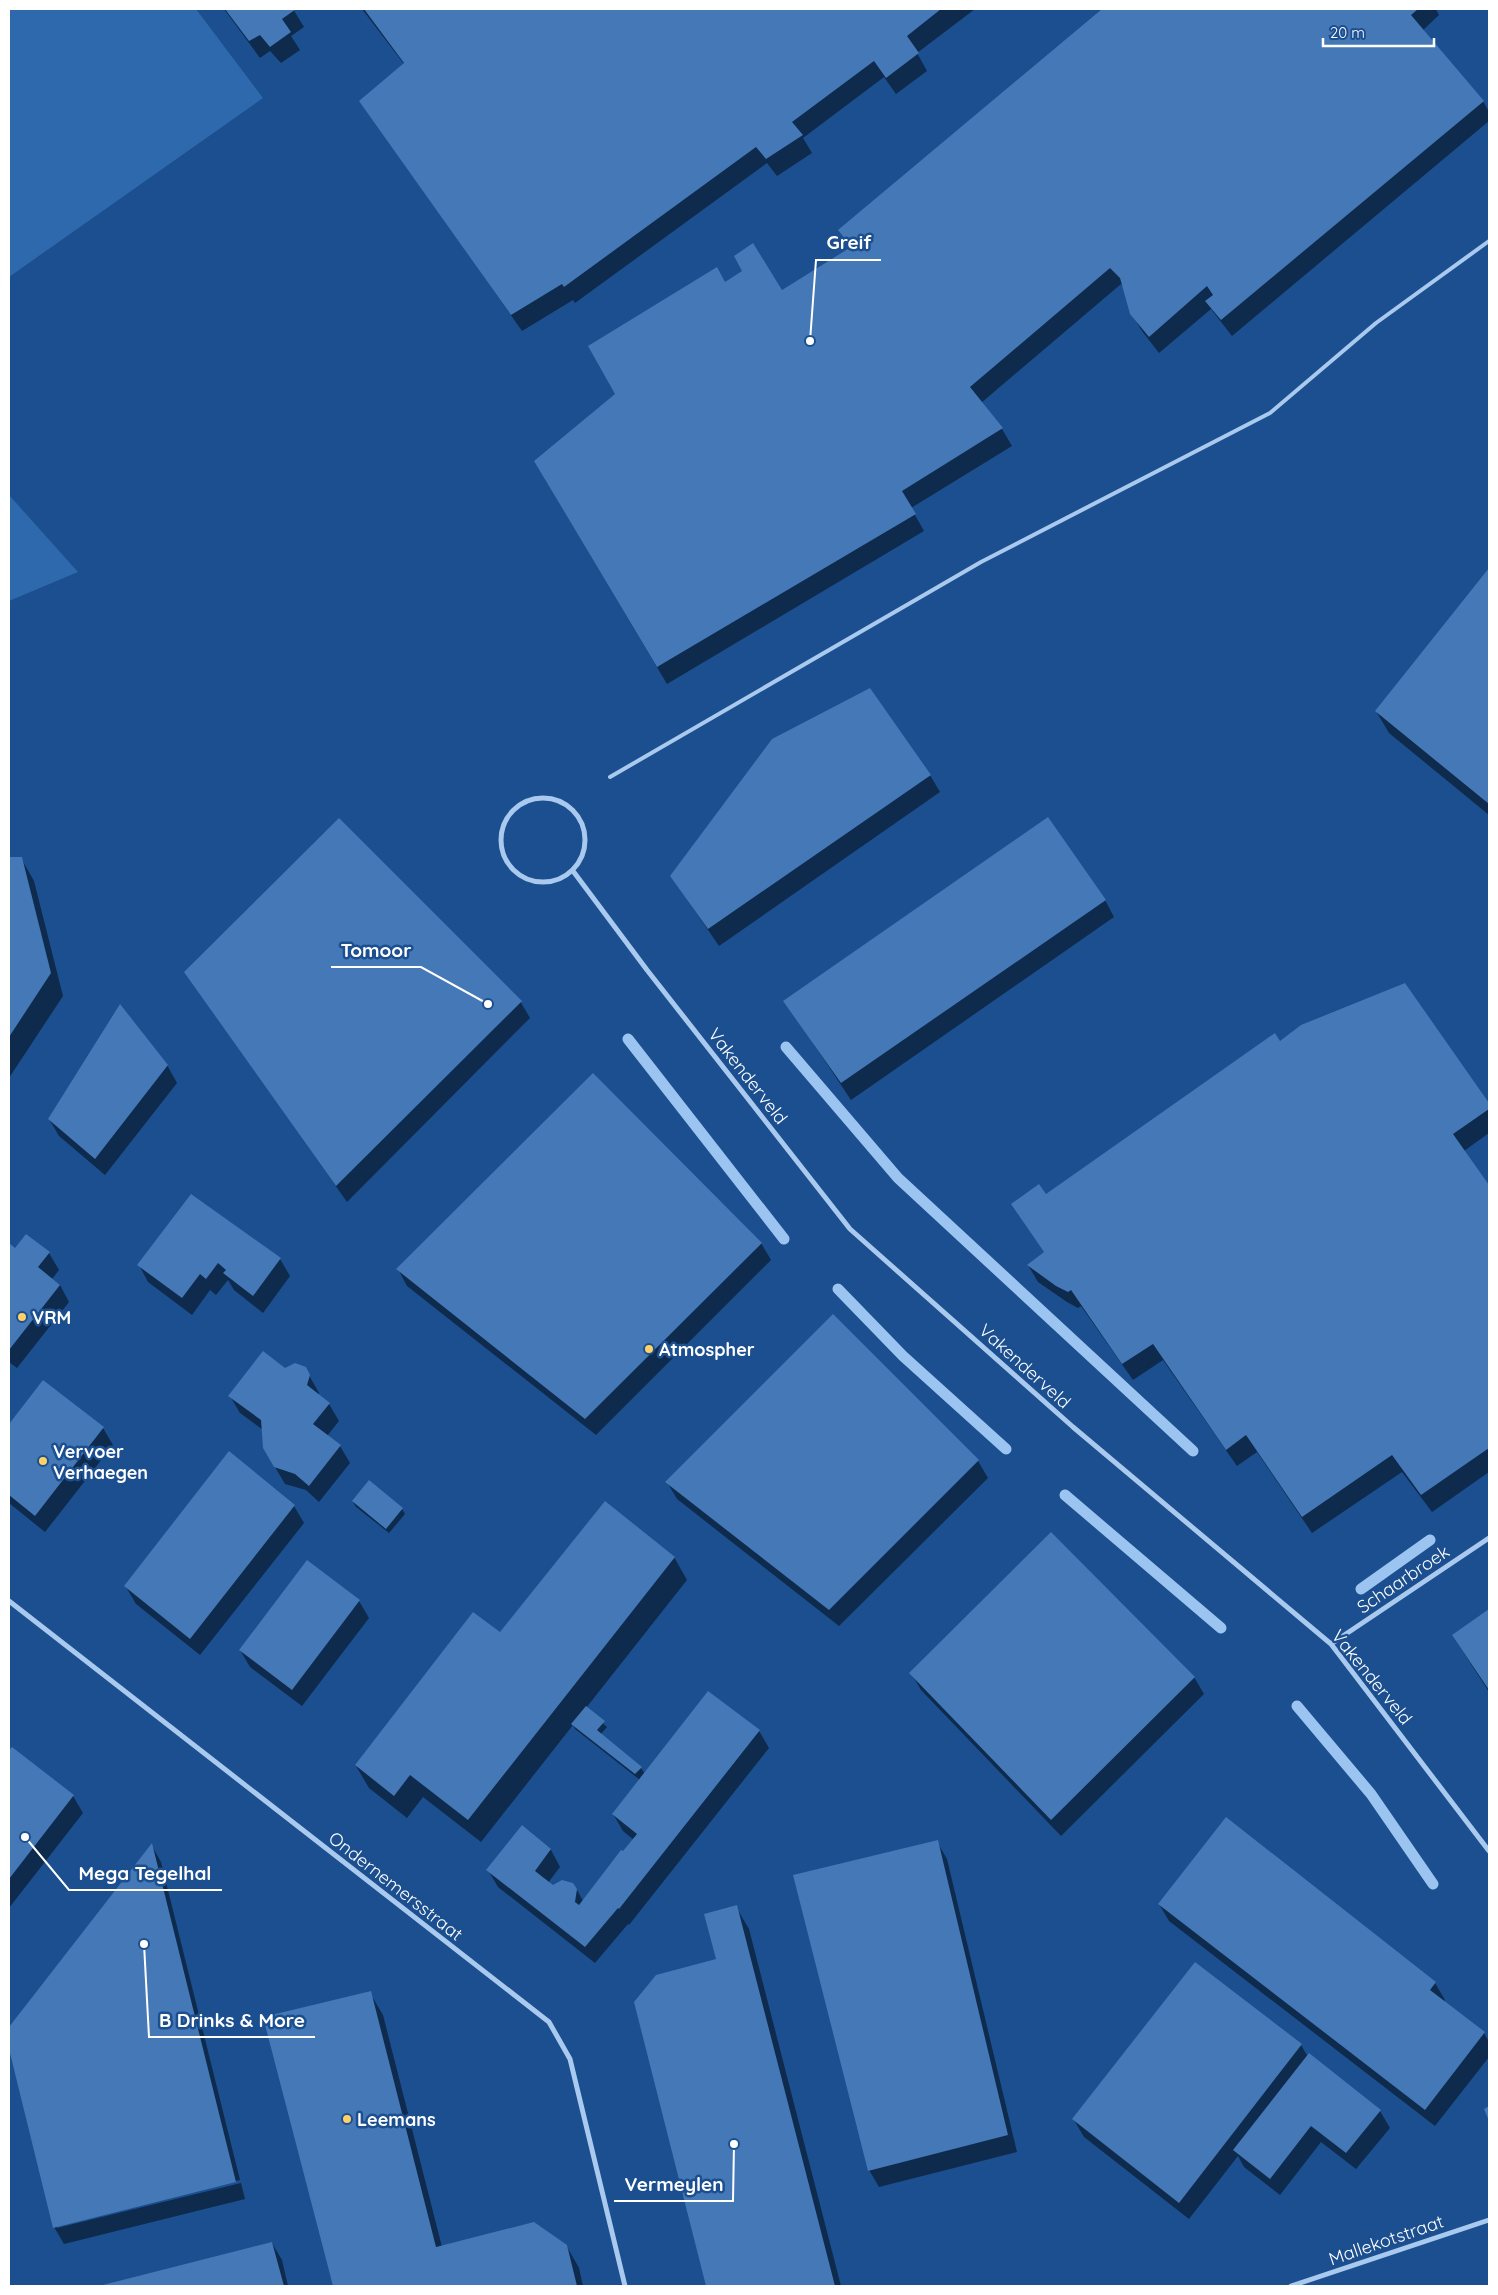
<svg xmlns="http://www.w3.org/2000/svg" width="1498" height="2295" viewBox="0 0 1498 2295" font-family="Quicksand,sans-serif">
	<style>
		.green { fill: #2e69ad }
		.shadow { fill: #0007 }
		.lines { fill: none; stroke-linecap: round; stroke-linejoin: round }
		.stream { stroke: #9cc4f0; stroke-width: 11 }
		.building { fill: #4478b7 }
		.lane { stroke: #a9c9ee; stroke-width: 4 }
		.street { stroke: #a9c9ee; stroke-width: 5 }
		.poi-dot { fill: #ffd166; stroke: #1b4f8f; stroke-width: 2 }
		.labels { text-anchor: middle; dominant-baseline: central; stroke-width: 5; stroke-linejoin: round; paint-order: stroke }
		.street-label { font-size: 18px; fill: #fff; stroke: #1b4f8f }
		.poi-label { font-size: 18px; font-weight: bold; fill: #fff; stroke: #1b4f8f; text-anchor: start }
		.leader { fill: none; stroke: #fff; stroke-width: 2 }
		.callout-dot { fill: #fff; stroke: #1b4f8f; stroke-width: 2 }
		.callout-label { font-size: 19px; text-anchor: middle; font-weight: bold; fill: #fff; stroke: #1b4f8f; stroke-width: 5; stroke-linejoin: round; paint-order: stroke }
	</style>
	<rect width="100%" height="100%" fill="#1b4f8f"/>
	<path class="green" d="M9,9h187l67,89 -254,179z
		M9,495l69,77 -69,29z"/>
	<path class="shadow" d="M224,9h69l11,18 -13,9 9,14 -19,13 -11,-12 -10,7z
		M362,9h613l-58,44 10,18 -31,23 -12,-17 -81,61 9,15 -35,23 -10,-13 -192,140 -2,-3 -51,31 -161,-230 43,-37z
		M1104,9h332l3,6 -16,15 60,71 6,11v9l-257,215 -21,-27 -52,44 -17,-22 -11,-18 -7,-25 -3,-4 -140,119 21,26 10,17 -101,62 13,23 -257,153 -122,-205 72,-85 108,-111 56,8 69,-42 -11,-19z
		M1489,570v245l-100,-82 -13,-22z
		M930,775l10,17 -221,154 -48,-70z
		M21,858l13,23 29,115 -54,82v-219z
		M1105,900l9,17 -263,183 -66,-99z
		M186,972l334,29 10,17 -183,184z
		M1405,984l84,122v27l-25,18 25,36v285l-57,40 -30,-40 -90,61 -55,-81 -20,14 -74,-106 -30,20 -52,-74 -3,2 -11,-6 -29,-20 -10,-17 17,-12 -33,-49 33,-8 234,-153z
		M167,1065l10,18 -72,92 -46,-39 -10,-17z
		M191,1195l89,64 10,17 -27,37 -29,-23 -6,-10 -12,15 -6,-5 -18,25 -44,-33 -9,-17z
		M27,1236l22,17 10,17 -7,9 8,6 9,17 -52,66 -8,-6v-117l6,5z
		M761,1243l10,17 -175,175 -189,-149 -9,-17z
		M833,1316l145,145 10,17 -149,148 -162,-127 -10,-17z
		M305,1368l14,25 -1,3 11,8 10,17 -12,15 13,10 10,17 -31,39 -13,-12 -21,-6 -10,-17 -12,-37 -23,-17 -10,-17 55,-26z
		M43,1382l60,46 10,17 -68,87 -36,-29v-77z
		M353,1502l49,7 3,5 -16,19 -33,-26z
		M294,1506l10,17 -104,132 -64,-51 -10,-17z
		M674,1557l13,23 -101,128 21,19 -6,7 40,34 4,6 114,-43 10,17 -140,177 -1,-1 -33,39 -97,-76 -10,-17 34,-44 29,24 9,17 -12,16 5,4 23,1 7,13 51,-61 -11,-9 -10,-17 27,-34 -65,-51 -2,-4 -92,117 -58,-45 -16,21 -38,-30 -13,-22 144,-132z
		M359,1601l10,17 -67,88 -52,-39 -10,-17z
		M1489,1611v81l-36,-56z
		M911,1673l283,4 10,17 -143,142 -140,-146z
		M12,1748l61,48 10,17 -74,95v-156z
		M937,1842l10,17 70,293 -138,35 -10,-17z
		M152,1846l9,16 79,318 -183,45v3l184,-45 4,16 -181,45 -10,-17 -45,-183v-15z
		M1159,1904l276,79 10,17 -1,2 40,31 5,9v15l-54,69 -266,-205z
		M736,1907l13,22 92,357h-134l-71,-283 82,-43z
		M370,1993l13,22 59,232 124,-2 13,23 4,18h-249l-69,-268z
		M1301,2045l7,12 72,54 10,17 -34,41 -35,-27 -41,53 -36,-28 -6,-11 -49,63 -105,-82 -10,-17z
		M272,2243l10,17 6,26h-186z"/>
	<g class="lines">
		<path class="stream" d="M628,1039l156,200
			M786,1047l112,131 295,273
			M838,1289l65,67 103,93
			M1065,1495l156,133
			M1361,1589l69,-49
			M1297,1706l74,88 62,90"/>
	</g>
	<path class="building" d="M225,9h71l-14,10 9,13 -21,15 -10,-12 -11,6z
		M364,9h577l-34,27 12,17 -33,25 -12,-17 -82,61 11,13 -37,24 -10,-12 -192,140 -2,-3 -51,31 -152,-214 45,-38z
		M1102,9h316l-7,6 73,86 -263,219 -16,-19 8,-6 -6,-9 -58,51 -19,-23 -10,-36 -10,-10 -140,119 33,41 -101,63 14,23 -259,153 -123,-206 81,-67 -27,-48 129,-79 8,15 17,-11 -8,-15 19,-13 29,47 69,-43 -13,-17z
		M1489,568v236l-114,-93z
		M870,688l61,87 -223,154 -38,-53 102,-137z
		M1048,817l58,83 -265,183 -58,-82z
		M339,818l183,183 -186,185 -152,-214z
		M9,857h13l29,116 -42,64z
		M1405,983l84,120v6l-36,25 36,51v263l-68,47 -29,-40 -90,62 -56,-82 -20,15 -73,-106 -31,20 -51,-74 -3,2 -12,-6 -29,-21 17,-13 -33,-48 28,-20 7,10 229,-161 5,8 21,-16z
		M120,1004l48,61 -73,94 -47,-40z
		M593,1073l169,170 -177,176 -189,-150z
		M191,1194l90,64 -28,38 -30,-23 3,-3 -8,-7 -12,16 -6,-5 -18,24 -45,-33z
		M26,1234l24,18 -12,15 22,18 -51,65v-107l6,5z
		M833,1314l146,146 -150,150 -164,-128z
		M263,1351l22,17 10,-5 11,4 4,8 -3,10 23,18 -17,21 28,21 -32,41 -14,-12 -21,-7 -11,-19 -2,-28 -33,-24z
		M43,1380l61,47 -69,89 -26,-21v-71z
		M229,1451l66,54 -105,134 -66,-53z
		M369,1480l34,28 -17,21 -34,-28z
		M605,1501l70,56 -207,263 -58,-45 -16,21 -39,-31 118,-153 27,20z
		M1051,1532l144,145 -144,143 -142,-147z
		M307,1560l53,40 -68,90 -53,-40z
		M1489,1609v81l-37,-55z
		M708,1691l52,39 -141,179 -1,-1 -33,39 -99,-77 36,-45 29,24 -16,22 18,14 9,-5 11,3 4,6 -2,13 4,3 42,-55 2,1 14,-17 -25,-20z
		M586,1706l19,15 -8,9 45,37 -7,7 -64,-50z
		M12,1747l62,48 -65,84v-129z
		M1226,1817l210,165 -6,8 55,42 -60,78 -267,-206z
		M938,1840l70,295 -140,36 -75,-296z
		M152,1843l84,339 -183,46 -44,-179v-22z
		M737,1905l98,381h-129l-72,-284 22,-27 60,-16 -12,-45z
		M1195,1962l107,82 -123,159 -107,-84z
		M371,1991l65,256 98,-25 33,23 10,41h-244l-70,-269z
		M1309,2053l72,57 -35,43 -35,-27 -41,53 -37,-29z
		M1489,2106v15l-5,-12z
		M272,2242l12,44h-185z"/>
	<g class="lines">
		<path class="lane" d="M610,777l371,-215 289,-149 106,-90 113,-82"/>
		<path class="street" d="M501 840a42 42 0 1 1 84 0a42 42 0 1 1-84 0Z
			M573,871l74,99 203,259 223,198 258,217 158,207
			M9,1601l540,421 21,37 55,227
			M1331,1644l158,-106
			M1291,2286l198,-66"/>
	</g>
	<g class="poi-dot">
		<circle cx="22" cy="1317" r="5"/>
		<circle cx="649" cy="1349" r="5"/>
		<circle cx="43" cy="1461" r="5"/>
		<circle cx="347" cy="2119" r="5"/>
	</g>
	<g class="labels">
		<g class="street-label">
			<text transform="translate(748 1076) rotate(52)">Vakenderveld</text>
			<text transform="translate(1025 1366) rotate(42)">Vakenderveld</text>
			<text transform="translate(1403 1579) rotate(-34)">Schaarbroek</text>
			<text transform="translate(1372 1677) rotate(51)">Vakenderveld</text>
			<text transform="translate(396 1886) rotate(38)">Ondernemersstraat</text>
			<text transform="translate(1386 2240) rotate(-19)">Mallekotstraat</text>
		</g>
		<g class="poi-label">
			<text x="32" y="1317">VRM</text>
			<text x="659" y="1349">Atmospher</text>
			<text x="53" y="1451">Vervoer<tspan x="53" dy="21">Verhaegen</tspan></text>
			<text x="357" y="2119">Leemans</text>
		</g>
	</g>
	<path class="leader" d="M810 341L816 260H881M488 1004L421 967H331M25 1837L69 1890H222M144 1944L149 2037H315M734 2144L733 2201H614"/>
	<g class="callout-dot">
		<circle cx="810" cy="341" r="5"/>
		<circle cx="488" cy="1004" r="5"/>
		<circle cx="25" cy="1837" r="5"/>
		<circle cx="144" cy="1944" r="5"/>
		<circle cx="734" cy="2144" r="5"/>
	</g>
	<g class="callout-label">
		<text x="849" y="249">Greif</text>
		<text x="376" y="957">Tomoor</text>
		<text x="145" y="1880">Mega Tegelhal</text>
		<text x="232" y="2027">B Drinks &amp; More</text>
		<text x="674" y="2191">Vermeylen</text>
	</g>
	<rect width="1498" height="2295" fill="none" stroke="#ffffff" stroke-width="20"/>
	<path d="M1323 38v8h111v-8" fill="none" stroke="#ffffff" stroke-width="2.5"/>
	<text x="1330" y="38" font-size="15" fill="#ffffff" stroke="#1b4f8f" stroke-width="4" paint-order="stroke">20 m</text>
</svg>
